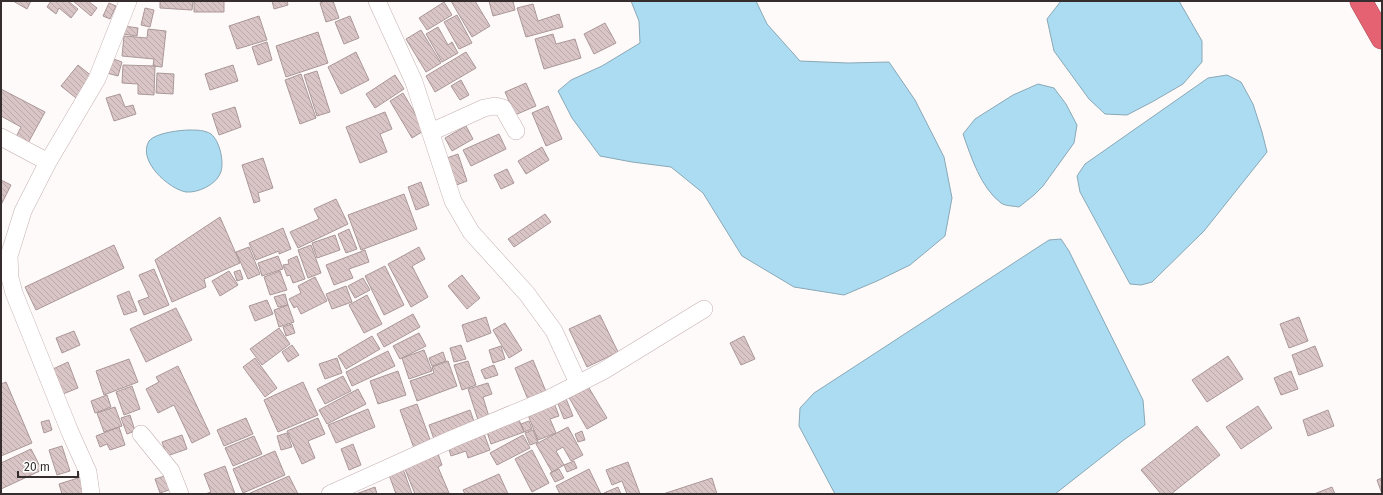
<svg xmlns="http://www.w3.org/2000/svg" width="1383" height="495" viewBox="0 0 1383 495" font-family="'Fira Sans',sans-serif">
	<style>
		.water { fill: #acdcf1; stroke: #89a8b6 }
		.building { fill: url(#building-back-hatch); stroke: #ab9798 }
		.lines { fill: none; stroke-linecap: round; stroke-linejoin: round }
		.street-casing { stroke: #c5b0b1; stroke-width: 18 }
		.highway-casing { stroke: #a8505a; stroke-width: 23 }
		.street { stroke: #fff; stroke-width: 17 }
		.highway { stroke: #e56272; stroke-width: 22 }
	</style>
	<defs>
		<pattern id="building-back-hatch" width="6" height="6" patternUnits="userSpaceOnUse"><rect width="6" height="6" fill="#dac5c6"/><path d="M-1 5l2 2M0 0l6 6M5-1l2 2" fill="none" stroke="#bcaaaa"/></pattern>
	</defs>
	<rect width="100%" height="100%" fill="#fefafa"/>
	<path class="water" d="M631,1h125l11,23 33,37 48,2 41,-1 26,38 29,57 8,41 -7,38 -35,29 -33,16 -33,14 -50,-8 -52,-31 -39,-63 -32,-26 -39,-5 -32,-6 -28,-38 -14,-27 13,-11 31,-14 38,-23 -1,-22z
		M1061,1h118l23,40v21l-19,22 -31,18 -25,13 -22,-1 -16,-15 -35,-48 -7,-32z
		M1227,75l14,7 12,22 9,28 5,20 -63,79 -52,51 -11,3 -11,-1 -50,-92 -3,-16 8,-12 123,-86z
		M1038,84l16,4 12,16 11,21 -3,18 -31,43 -9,9 -15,12c-5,-1 -14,-1 -18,-4 -20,-15 -30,-46 -38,-69l12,-15 38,-24z
		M190,130c6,0 15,0 21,4 9,7 14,30 9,40 -5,11 -22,19 -34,18 -17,-3 -49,-31 -37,-51 6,-8 31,-11 41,-11z
		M1061,239l8,12 74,149 2,25 -20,14 -70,55h-220l-36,-68 1,-18 14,-15 235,-153z"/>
	<path class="building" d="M13,1h18l-4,8z
		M51,1h17l10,8 -7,9 -12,-10 -3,6 -9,-7z
		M73,1h15l9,7 -6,8z
		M160,1h33l-1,9 -32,-2z
		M194,1h30v11h-30z
		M272,1h15l1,4 -14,4z
		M325,1h8l6,17 -13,4 -6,-19z
		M451,1h24l15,25 -18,11z
		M489,1h24l2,9 -22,6z
		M444,2l8,13 -25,15 -8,-12z
		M109,3l7,3 -6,13 -7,-3z
		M533,4l5,17 21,-7 4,13 -37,10 -9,-29z
		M145,8l9,2 -4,17 -9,-2z
		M457,15l15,28 -13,6 -15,-27z
		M259,16l8,24 -30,9 -8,-23z
		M350,16l9,22 -15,6 -9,-22z
		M605,23l11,20 -22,11 -10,-20z
		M124,26l14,2 -1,8 -14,-2z
		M438,27l10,18 4,-3 6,11 -16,9 -16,-28z
		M148,29l18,2 -4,36 -9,-1 1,-7 -32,-3 2,-20 23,2z
		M421,30l20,33 -15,9 -20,-33z
		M318,32l10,31 -42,14 -10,-31z
		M553,34l3,10 19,-5 6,19 -37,11 -9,-30z
		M267,42l5,18 -14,5 -6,-18z
		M356,52l13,28 -28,14 -13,-27z
		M466,52l10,16 -41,24 -9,-16z
		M108,57l14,5 -4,14 -15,-4z
		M78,65l15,12 -17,21 -15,-12z
		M123,65l32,1 -1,29 -16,-1v-10l-16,-1z
		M233,65l5,16 -28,9 -5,-16z
		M317,71l13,41 -13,4 -13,-41z
		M157,73l17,1 -1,20 -17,-1z
		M301,74l15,44 -16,6 -15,-44z
		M395,75l9,14 -29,19 -9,-14z
		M461,80l8,15 -9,5 -9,-14z
		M526,83l10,23 -21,9 -10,-23z
		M1,89l44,23 -18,33 -12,-6 6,-12 -20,-11z
		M403,93l22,37 -13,8 -22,-37z
		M120,94l5,13 8,-2 3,9 -22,7 -8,-23z
		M548,106l14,33 -16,7 -14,-33z
		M235,107l6,20 -22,8 -7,-21z
		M385,112l7,17 -12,5 7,18 -27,11 -14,-36z
		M466,126l7,13 -21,12 -7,-13z
		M499,134l7,15 -35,17 -8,-16z
		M542,147l7,13 -23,14 -8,-13z
		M458,154l9,27 -13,5 -10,-27z
		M263,158l10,30 -15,5 2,8 -6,2 -12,-38z
		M507,169l7,14 -13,6 -7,-14z
		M1,180l10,5 -10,20z
		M421,182l8,23 -13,5 -8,-23z
		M404,194l13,35 -56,21 -13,-35z
		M336,199l12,25 -50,24 -8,-16 29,-13 -5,-10z
		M545,214l6,8 -37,25 -6,-8z
		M220,217l20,46 -36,16 2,8 -34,15 -17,-42z
		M283,228l8,21 -12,5v-3l-23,9 -7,-17z
		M349,229l8,20 -11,4 -8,-19z
		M335,235l5,15 -23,8 -5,-15z
		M114,245l10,23 -88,42 -11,-23z
		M311,245l10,28 -13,5 -10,-28z
		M249,247l11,27 -12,5 -12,-27z
		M419,247l6,12 -13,7 16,31 -17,10 -23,-43z
		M365,250l4,12 -20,7 4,9 -19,7 -8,-20z
		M278,256l5,13 -21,7 -4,-13z
		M297,256l8,23 -12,4 -3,-8 -3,1 -4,-11 6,-1 -1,-4z
		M385,266l19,39 -20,10 -19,-39z
		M154,269l15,36 -25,10 -6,-14 11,-4 -10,-22z
		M240,270l3,9 -6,2 -3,-9z
		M229,271l9,14 -18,11 -8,-15z
		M280,271l7,19 -17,5 -6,-18z
		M462,275l18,23 -13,11 -19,-23z
		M315,277l12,24 -26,13 -4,-8 -3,2 -5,-9 12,-6 -3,-7z
		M363,278l7,12 -15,8 -7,-12z
		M346,286l6,16 -20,7 -6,-15z
		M129,291l8,20 -13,4 -7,-19z
		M285,294l3,11 -10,2 -4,-10z
		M367,295l15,29 -18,9 -15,-28z
		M267,300l6,14 -18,7 -6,-15z
		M288,305l6,17 -15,5 -5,-17z
		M176,308l16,32 -46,22 -16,-33z
		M413,314l7,13 -36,20 -7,-13z
		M600,315l18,37 -31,15 -18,-38z
		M486,317l5,16 -24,9 -5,-17z
		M1299,317l9,24 -19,7 -9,-24z
		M505,323l17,27 -13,8 -16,-28z
		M292,324l3,9 -9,3 -3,-9z
		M279,328l11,16 -28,21 -12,-16z
		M74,331l6,14 -18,8 -6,-15z
		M419,333l7,13 -26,13 -7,-13z
		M372,336l8,13 -34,20 -8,-13z
		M744,336l11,23 -14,6 -11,-22z
		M292,345l7,10 -11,7 -6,-10z
		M461,345l5,14 -12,3 -4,-14z
		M501,346l4,13 -12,4 -4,-13z
		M1315,346l8,20 -24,9 -7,-20z
		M424,350l8,21 -23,8 -7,-21z
		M388,351l7,15 -43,20 -6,-14z
		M443,352l3,9 -14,5 -3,-8z
		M1228,356l15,23 -36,23 -15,-22z
		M255,358l22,30 -12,9 -22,-30z
		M337,358l5,15 -17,6 -6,-15z
		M129,359l9,23 -34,13 -8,-24z
		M533,360l14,34 -18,8 -14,-34z
		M448,361l9,25 -40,15 -7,-20 24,-8 -2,-6z
		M468,361l8,24 -14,5 -8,-25z
		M68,362l10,26 -15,6 -10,-25z
		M494,365l4,10 -13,4 -4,-9z
		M178,366l32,68 -18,9 -18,-38 -16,8 -12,-24 13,-7 -3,-5z
		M398,371l8,24 -28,9 -8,-23z
		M1291,371l7,18 -17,6 -7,-17z
		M343,376l8,15 -26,13 -8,-15z
		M6,382l26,61 -31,13v-72z
		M303,382l15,33 -40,17 -14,-32z
		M488,383l4,11 -9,3 7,23 -11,3 -11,-34z
		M586,383l21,35 -20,11 -20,-35z
		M132,386l8,23 -16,6 -8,-23z
		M358,389l8,15 -39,20 -8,-14z
		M107,395l4,12 -16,6 -4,-12z
		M565,396l8,20 -9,3 -8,-20z
		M553,400l6,16 -9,3 6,14 -18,7 -12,-30z
		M417,404l15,41 -17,6 -15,-41z
		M1258,406l14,22 -31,21 -15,-22z
		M115,407l7,19 -18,6 -7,-19z
		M368,409l7,18 -39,16 -8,-18z
		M470,410l6,17 -41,15 -6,-17z
		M1328,410l6,16 -26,10 -5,-16z
		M130,415l5,16 -8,3 -6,-16z
		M517,415l7,17 -33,12 -6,-18z
		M246,418l7,16 -29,12 -7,-16z
		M318,418l7,16 -17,7 7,17 -13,6 -15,-33z
		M49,420l3,10 -8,3 -3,-11z
		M529,421l3,8 -8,3 -3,-8z
		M1197,426l23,29 -49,39h-10l-20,-24z
		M119,427l6,18 -15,5 -3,-6 -7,3 -4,-11z
		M568,427l15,28 -12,6 -8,-14 -7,4 8,14 -12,7 -16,-28z
		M533,430l5,12 -8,3 -5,-12z
		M483,431l7,19 -22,8 -2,-7 -15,5 -4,-13z
		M582,431l3,9 -7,2 -3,-8z
		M287,433l5,14 -11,3 -4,-14z
		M182,435l5,14 -20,7 -5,-14z
		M523,435l7,13 -33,17 -7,-12z
		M254,436l8,18 -29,12 -8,-18z
		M353,444l8,21 -12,5 -8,-21z
		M62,446l8,25 -13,4 -8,-25z
		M31,449l11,21 -41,19v-26z
		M532,450l17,33 -17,9 -17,-33z
		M275,451l10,24 -42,18 -10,-24z
		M437,451l5,14 -4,2 11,26 -34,1 -12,-30z
		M574,461l3,7 -10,4 -3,-7z
		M628,462l12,32h-13l-5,-13 -10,4 -6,-15z
		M225,466l10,28h-30l6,-2 -7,-18z
		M402,466l10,28h-16l-8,-22z
		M559,469l5,9 -9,4 -5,-9z
		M589,469l12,25h-41l-4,-8z
		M499,474l9,20h-43l-2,-4z
		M168,475l4,14 -12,4 -5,-14z
		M84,476l1,18h-23l-3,-10z
		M289,476l9,18h-50z
		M712,478l5,16h-54z
		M1382,478v16l-5,-14z
		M375,487l2,7h-21z
		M618,487l3,7h-17v-1z
		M1332,487l3,7h-21z"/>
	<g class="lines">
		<defs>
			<path id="street" d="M377,1l37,81 39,119 18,31 56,62 27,37 24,52
				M431,132l53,-24 11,-2 8,2 13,23
				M1,137l47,25
				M141,434l30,37 9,23
				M91,494l-3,-22 -18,-40 -56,-139 -4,-15 -1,-22 14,-45 25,-49 49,-83 31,-78
				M330,494l122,-55 96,-40 55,-28 101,-62"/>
			<path id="highway" d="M1361,1l21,37"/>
		</defs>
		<use href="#street" class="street-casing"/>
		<use href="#highway" class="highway-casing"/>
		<use href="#street" class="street"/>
		<use href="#highway" class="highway"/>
	</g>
	<rect width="1383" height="495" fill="none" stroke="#362e2e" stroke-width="4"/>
	<path d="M18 471v6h60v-6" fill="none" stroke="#362e2e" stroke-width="2"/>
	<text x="24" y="471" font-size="12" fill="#362e2e" stroke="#ffffff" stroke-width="3" paint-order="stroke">20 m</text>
</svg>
